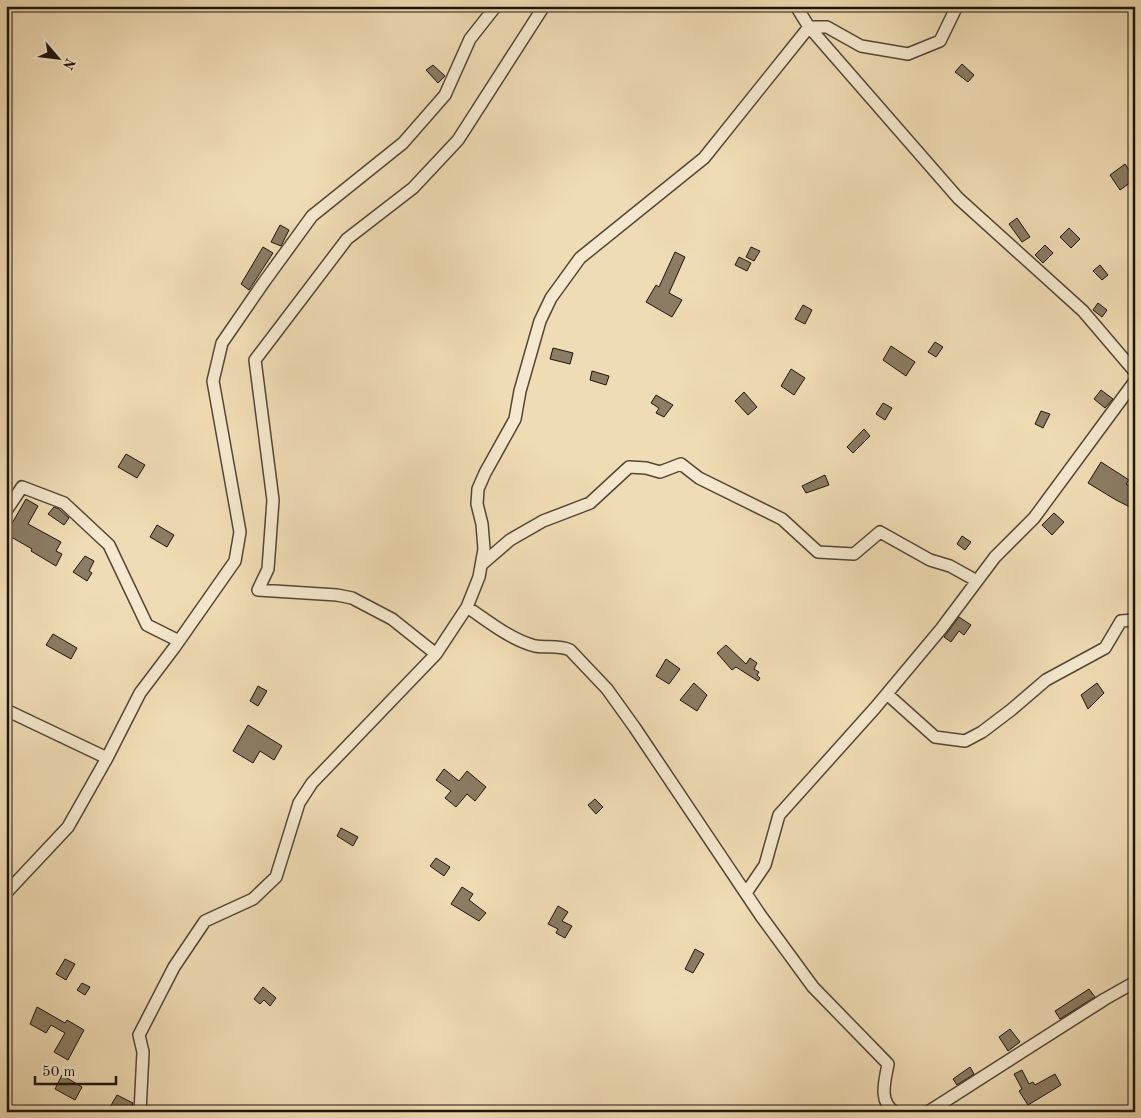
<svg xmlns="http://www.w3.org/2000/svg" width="1141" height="1118" viewBox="0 0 1141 1118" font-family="'Old Standard TT',serif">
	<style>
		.building { fill: #8b7c63; stroke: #1d150c }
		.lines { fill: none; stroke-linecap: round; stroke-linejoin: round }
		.street-casing { stroke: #524736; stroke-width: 14 }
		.street { stroke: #f5e8ce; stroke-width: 11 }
	</style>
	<rect width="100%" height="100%" fill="#f0dcb4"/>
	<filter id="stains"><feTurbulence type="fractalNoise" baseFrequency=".004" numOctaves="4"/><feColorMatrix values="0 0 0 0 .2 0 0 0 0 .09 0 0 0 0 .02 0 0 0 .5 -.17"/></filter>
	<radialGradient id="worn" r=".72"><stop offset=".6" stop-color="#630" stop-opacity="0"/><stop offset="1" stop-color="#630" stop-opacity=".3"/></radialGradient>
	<path class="building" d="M962,64l12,11 -6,7 -13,-10z
		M433,65l12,11 -7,7 -12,-13z
		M1125,164l10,15 -15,11 -10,-15z
		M1017,218l13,19 -8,5 -13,-18z
		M280,225l9,5 -8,16 -10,-4z
		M1069,228l11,11 -9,9 -11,-11z
		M1045,245l8,8 -10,10 -8,-8z
		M263,247l10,6 -24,37 -8,-6z
		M751,247l9,4 -6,10 -8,-4z
		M675,252l10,5 -16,36 13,7 -10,17 -26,-15 10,-17 3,2z
		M739,257l12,6 -4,8 -12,-6z
		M1100,265l8,10 -6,5 -9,-9z
		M1098,303l9,7 -5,7 -9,-7z
		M803,305l9,5 -7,14 -10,-5z
		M935,342l8,5 -7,10 -8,-5z
		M891,346l24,16 -9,14 -23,-16z
		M553,348l20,5 -3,11 -20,-5z
		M791,369l14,9 -11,17 -13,-9z
		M592,371l17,5 -3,9 -16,-5z
		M1101,390l12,9 -8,9 -11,-9z
		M744,392l13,15 -9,8 -13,-14z
		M656,395l17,10 -9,12 -8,-4 3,-5 -8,-5z
		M883,403l9,5 -7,12 -9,-6z
		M1041,411l9,3 -7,14 -8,-4z
		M864,429l6,7 -17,17 -6,-6z
		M126,454l19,11 -8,13 -19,-11z
		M1101,462l28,18 -3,4 9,6v14l-3,4 -16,-8 -28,-17z
		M825,475l4,10 -23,8 -4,-7z
		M26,499l12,7 -10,18 33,18 -5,9 6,3 -6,12 -25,-15 1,-2 -26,-15v-11l5,2z
		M54,507l5,2 10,9 -5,7 -16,-11z
		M1054,513l10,9 -12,13 -10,-10z
		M157,525l17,10 -7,12 -17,-10z
		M962,536l9,6 -6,8 -8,-6z
		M85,556l9,5 -5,10 3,2 -5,8 -14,-9z
		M959,617l12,8 -7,10 -5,-4 -8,11 -7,-5z
		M53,634l24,14 -6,11 -25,-14z
		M726,645l20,19 4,-6 7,5 -3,6 5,3 -2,3 3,3 -2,3 -22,-14 -4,3 -15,-17z
		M666,659l14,10 -11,15 -13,-8z
		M694,683l13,12 -10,16 -17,-11z
		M1097,683l7,10 -16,16 -7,-14z
		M258,686l9,5 -9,15 -8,-5z
		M248,725l34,21 -8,14 -14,-9 -7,12 -20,-12z
		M444,769l15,12 8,-10 19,16 -11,14 -8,-7 -11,13 -11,-9 6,-7 -15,-11z
		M595,799l8,8 -7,7 -8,-9z
		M341,828l17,9 -5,9 -16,-10z
		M436,858l14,9 -6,9 -14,-10z
		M462,887l11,7 -4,6 17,13 -7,8 -28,-17z
		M558,906l10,6 -6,9 10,5 -7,12 -9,-5 2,-4 -10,-5z
		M695,949l9,5 -11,19 -8,-4z
		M65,959l10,5 -9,16 -10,-6z
		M82,983l8,4 -5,8 -8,-5z
		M263,987l13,11 -6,8 -6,-6 -4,4 -6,-5z
		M1089,989l6,8 -35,22 -5,-8z
		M37,1007l28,16 2,-3 17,10 -16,30 -14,-8 11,-19 -14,-8 -5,8 -16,-9z
		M1010,1029l10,13 -12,9 -9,-14z
		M970,1067l4,7 -17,11 -4,-6z
		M1022,1070l7,14 4,-2 2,3 20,-11 6,11 -33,20 -9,-14 3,-2 -8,-15z
		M62,1075l20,12 -7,13 -20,-11z
		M117,1095l16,8 -3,9h-23z"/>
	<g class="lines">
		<defs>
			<path id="street" d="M796,6l13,21 149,171 125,113 52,61
				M6,511l16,-24 42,16 45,42 38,80 32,16
				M481,565l29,-25 33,-19 47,-18 39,-36 17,1 14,4 21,-8 18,14 83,41 36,33 36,2 26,-22 50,28 20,6 27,15
				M436,654l-44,-35 -40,-21 -15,-3 -79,-5 10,-21 5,-69 -18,-140 92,-121 66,-51 45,-48 86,-134
				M887,694l48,43 30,4 17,-9 29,-22 35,-30 59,-32 16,-27 14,-1
				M6,710l101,48
				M6,893l62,-66 39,-69 33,-65 34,-45 61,-87 5,-29 -27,-151 9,-38 42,-61 48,-66 91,-73 42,-48 25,-56 26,-33
				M746,893l19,-28 14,-50 96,-107 66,-79 54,-72 39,-39 101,-137
				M140,1112l3,-60 -4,-17 35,-68 31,-46 48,-22 23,-22 23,-74 13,-20 124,-129 31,-47
				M895,1112c-17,-10 -10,-31 -7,-48l-75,-77 -52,-71 -126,-188 -28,-39 -37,-39c-11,-5 -23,-2 -35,-4 -24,-6 -47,-25 -68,-39l12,-30 5,-28 -2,-25 -5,-20 1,-15 7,-16 30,-54 5,-28 20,-70 11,-23 29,-40 124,-100 105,-131h18l34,19 47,8 32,-13 17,-35
				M928,1112l177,-113 30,-17"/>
		</defs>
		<use href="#street" class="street-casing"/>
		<use href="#street" class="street"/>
	</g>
	<rect width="1141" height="1118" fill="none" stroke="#f0dcb4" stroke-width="25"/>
	<rect x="8" y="8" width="1126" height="1103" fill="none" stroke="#1d150c" stroke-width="2.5"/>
	<rect x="12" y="12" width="1116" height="1093" fill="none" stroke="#1d150c"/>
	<g transform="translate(58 58) rotate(118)" stroke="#f5e8ce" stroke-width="4" paint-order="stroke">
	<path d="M0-4L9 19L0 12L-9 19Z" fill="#1d150c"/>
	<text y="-8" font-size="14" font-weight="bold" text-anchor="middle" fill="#1d150c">N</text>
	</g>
	<path d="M35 1076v8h81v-8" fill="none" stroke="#1d150c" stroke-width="2.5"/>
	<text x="42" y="1076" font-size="15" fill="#1d150c" stroke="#f5e8ce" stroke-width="4" paint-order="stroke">50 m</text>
	<rect width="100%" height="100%" filter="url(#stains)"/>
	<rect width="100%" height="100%" fill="url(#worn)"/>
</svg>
